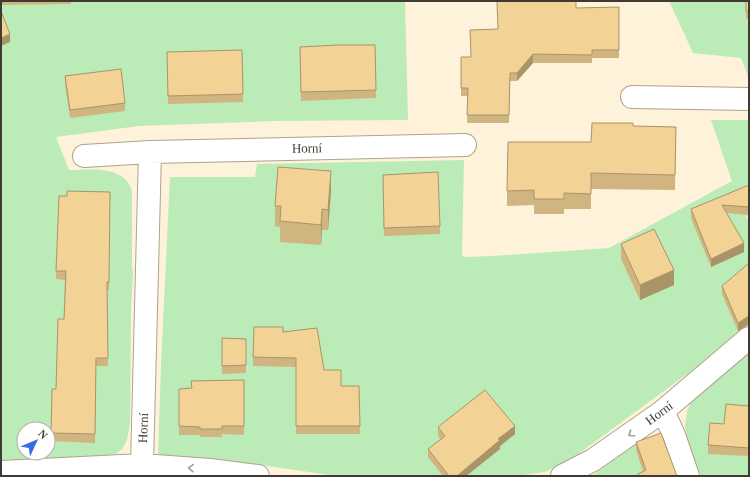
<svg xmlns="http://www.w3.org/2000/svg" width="750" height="477" viewBox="0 0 750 477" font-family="'Times New Roman',serif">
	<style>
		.green { fill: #bbebb7; fill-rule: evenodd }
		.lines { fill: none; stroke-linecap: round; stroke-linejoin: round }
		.minor-casing { stroke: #aea38d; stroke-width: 24 }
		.minor { stroke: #fff; stroke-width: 22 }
		.wall { fill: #d0b580 }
		.shaded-wall { fill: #a99468 }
		.building { fill: #f2d395; stroke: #a99468 }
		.oneway { stroke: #9f9d98 }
		.labels { text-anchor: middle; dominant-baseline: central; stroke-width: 3; stroke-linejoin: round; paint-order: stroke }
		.street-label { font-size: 13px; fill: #3f3b32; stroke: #fff }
	</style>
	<rect width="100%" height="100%" fill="#fef2db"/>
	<path class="green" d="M1,1h404l3,119 -135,1 -134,5 -83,11 13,33c17,0 42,-4 56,9 3,3 5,7 7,11v76l1,7 -2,39 -1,111 -3,17 -5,9 -6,5 -17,2 -98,6zM24,429h24v24h-24z
		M669,1h80v78l-8,-21 -48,-5z
		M711,120h38v95l-3,1 3,6v102l-32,28 -147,108 -25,12 -29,4h-180l-88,-13 -32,-2 -58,-2 3,-95 9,-187h85l2,-13 207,-4 -2,95 3,2 27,-1 117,-8 123,-67z
		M749,351v125h-47l-12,-19 -5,-31 2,-15 8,-19z
		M660,436l14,40h-82l41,-31z"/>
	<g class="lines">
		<defs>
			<path id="minor" d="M632,97l117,2
				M84,156l66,-4 315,-7
				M663,411l11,24 14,41
				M142,465l8,-313
				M1,472l141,-7 68,5 48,6
				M562,476l31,-16 70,-49 86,-73"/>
		</defs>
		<use href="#minor" class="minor-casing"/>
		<use href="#minor" class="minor"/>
	</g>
	<path class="wall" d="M1,1h70v3l-70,1z
		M749,1v18h-3v-8z
		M619,7v51h-27v5h-59l-16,18h-7l-1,42h-42l1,-27h-7v-39h10l26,-28 79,-21z
		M242,50l1,52 -75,2 -1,-52z
		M300,56l76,34v8l-75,3z
		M65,76l60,27v8l-55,7 -5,-34z
		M633,126l43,1 -1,63 -84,-1v20h-27v5h-30v-9l-27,1v-15l84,-49z
		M383,175l57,51v8l-56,2z
		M749,185v30l-23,-2 18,39 -33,15 -20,-49v-9z
		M331,191l-3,39h-6l-1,15 -41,-3v-15l-5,-1v-20z
		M110,192l-1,98h-2l1,76h-12l-1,77 -44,-2v-8l13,-114 1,-39 -9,-1v-8l11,-75z
		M621,244l53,41 -34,15 -19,-41z
		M722,286l25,40 -9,5 -16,-37z
		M283,332l58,54h18l1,48h-64v-67l-43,-1v-9z
		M222,338l24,1v34l-24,1z
		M244,380v55l-22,-1v3h-22v-2h-21v-46h12v-8z
		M749,406v50l-41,-2v-9z
		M438,427l77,7 -15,12v3l-34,27h-23l-15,-19v-8l13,-10 -3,-3z
		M636,442l41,34h-39v-2l5,-3 -7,-21z"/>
	<path class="shaded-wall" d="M10,34v8l-9,4v-8z
		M533,54v9l-16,18v-8z
		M331,171v20l-3,39v-20z
		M322,209v21l-1,15v-20z
		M744,243v9l-33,15v-8z
		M674,270v15l-34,15v-15z
		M749,316v8l-11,7v-8z
		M515,426v8l-15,12v3l-34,27h-9l41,-37z"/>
	<path class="building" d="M497,1h79v7l43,-1v43h-27v5l-59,-1 -16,19h-7l-1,42h-42l1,-27h-7v-31h10l-1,-27 28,-1z
		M746,1h3v10h-3z
		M1,11l9,23 -9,4z
		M338,45h37l1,45 -75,2 -1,-45z
		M242,50l1,44 -75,2 -1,-44z
		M121,69l4,34 -55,7 -5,-34z
		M592,123h41v3l43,1 -1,48 -84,-2v21l-27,-1v6h-30v-9l-27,1 1,-49h83z
		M278,167l53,4 -3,39 -6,-1 -1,16 -41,-4 1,-15h-6z
		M438,172l2,54 -56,2 -1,-53z
		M749,185v22l-27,-2 22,38 -33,16 -20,-50z
		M67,191l43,1 -1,90h-2l1,76h-12l-1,76 -44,-1 1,-44h4l2,-70h6l2,-48h-10l3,-75h8z
		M654,229l20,41 -34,15 -19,-41z
		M749,263v53l-11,7 -16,-37z
		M254,327h29v5l34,-4 7,42h17v16h18l1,40h-64v-68l-43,-1z
		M222,338l24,1v26l-24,1z
		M244,380v46h-22v3h-22v-2l-21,-1v-37l13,-1 -1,-7z
		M485,390l30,36 -17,13 2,1 -43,36h-8l-21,-27 17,-13 -7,-9z
		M726,404l23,2v42l-41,-3 2,-22 14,1z
		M661,433l16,43h-39v-2l8,-4 -10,-28z"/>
	<defs><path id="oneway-chevron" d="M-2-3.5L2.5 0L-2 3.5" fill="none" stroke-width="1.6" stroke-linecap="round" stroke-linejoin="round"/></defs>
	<g class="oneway">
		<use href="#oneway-chevron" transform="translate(631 434) rotate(145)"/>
		<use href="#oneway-chevron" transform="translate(191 468) rotate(-176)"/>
	</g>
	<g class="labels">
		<g class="street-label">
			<text transform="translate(307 148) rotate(-1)">Horní</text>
			<text transform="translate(659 413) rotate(-37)">Horní</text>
			<text transform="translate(143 428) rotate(-88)">Horní</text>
		</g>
	</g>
	<rect width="750" height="477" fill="none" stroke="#3f3b32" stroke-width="4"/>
	<g transform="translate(36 441) rotate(46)"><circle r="19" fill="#ffffff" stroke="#b2b1ad"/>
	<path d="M0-3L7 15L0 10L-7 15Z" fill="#356fde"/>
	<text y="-6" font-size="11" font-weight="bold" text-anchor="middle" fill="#3f3b32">N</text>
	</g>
</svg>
